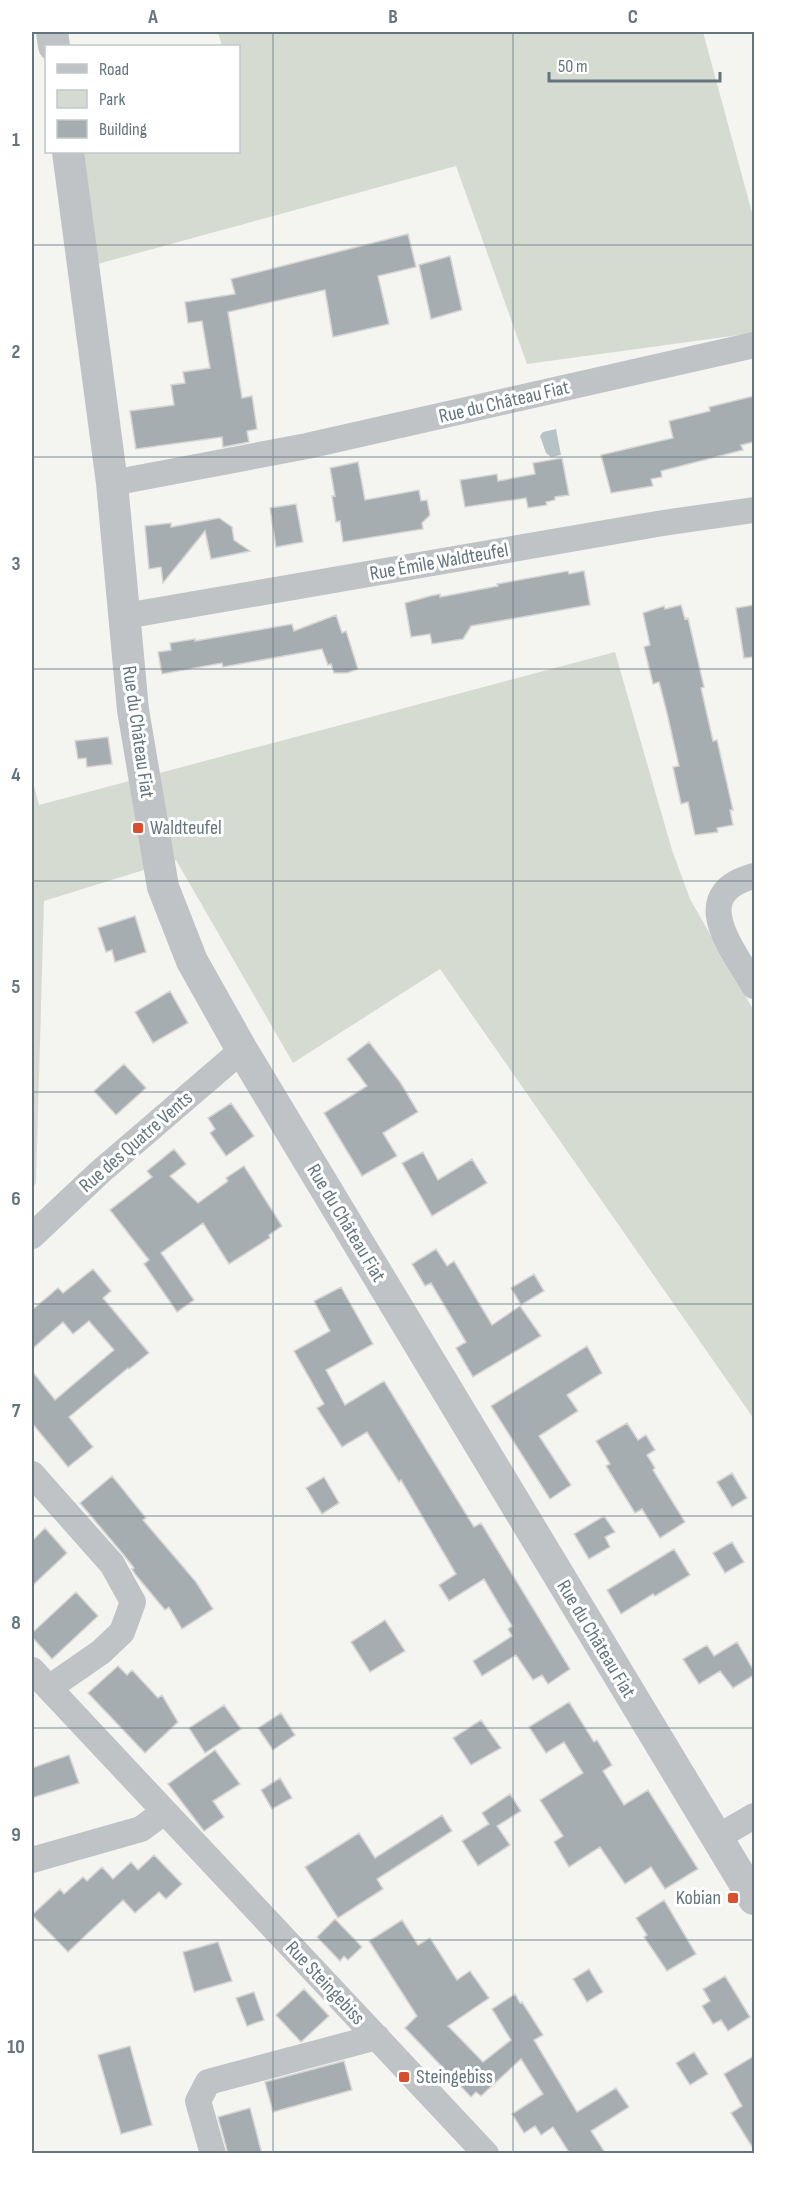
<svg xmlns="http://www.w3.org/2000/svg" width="786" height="2185" viewBox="0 0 786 2185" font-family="'Sofia Sans Condensed',sans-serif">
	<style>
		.green { fill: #d6dbd2 }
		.water { fill: #b6c2c6 }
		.building { fill: #a5adb1; stroke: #d6d5d3; stroke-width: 1.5 }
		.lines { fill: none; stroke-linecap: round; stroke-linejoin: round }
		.minor { stroke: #bfc3c6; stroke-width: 26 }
		.tertiary { stroke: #bfc3c6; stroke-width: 32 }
		.grid { fill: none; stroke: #657580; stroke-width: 1.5; stroke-opacity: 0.55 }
		.poi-dot { fill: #da4e2b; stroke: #fff; stroke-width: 2 }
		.labels { text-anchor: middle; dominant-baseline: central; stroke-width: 6; stroke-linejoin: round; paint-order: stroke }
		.street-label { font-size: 20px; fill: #657580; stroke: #fff }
		.poi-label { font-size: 20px; fill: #657580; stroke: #fff; text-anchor: start }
		.neatline { fill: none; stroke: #657580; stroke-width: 2 }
		.grid-label { font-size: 20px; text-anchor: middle; font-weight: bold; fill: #657580 }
	</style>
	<rect width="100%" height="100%" fill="#f4f4f1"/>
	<path class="green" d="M218,32h485l51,188v113l-227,31 -71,-198 -362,99 -14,-113h158v-106h-16z
		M615,652l57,198 18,49 64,112v408l-314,-450 -147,94 -117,-203 -132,41 -8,282 -4,5v-410l7,27z"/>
	<path class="water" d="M556,429l5,26 -10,2 -5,-4 -6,-17 3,-4z"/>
	<path class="building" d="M408,234l8,33 -38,9 11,48 -56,13 -8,-47 -97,22 14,86 10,-2 5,33 -10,2 2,11 -26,5 -1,-10 -86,12 -6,-38 44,-6 -3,-20 14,-2 -2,-11 27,-4 -8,-47 -14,2 -3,-21 50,-8 -4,-15z
		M450,256l12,54 -31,9 -12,-54z
		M754,396v46l-13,3 2,5 -82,21 1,6 -11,2 2,7 -42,7 -10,-38 72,-17 -4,-17 41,-10 -1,-4z
		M562,458l7,37 -14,2v3l-9,2 1,3 -19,3 -2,-10 -61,9 -5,-27 37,-6 1,7 37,-7 -2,-11z
		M358,462l7,38 54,-10 2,11 6,-1 3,15 -8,8 1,6 -80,13 -3,-21 -4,1 -4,-26h3l-5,-28z
		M296,504l7,38 -27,5 -6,-39z
		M219,518l13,9 2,13 16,11 -39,8 -6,-28 -42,52 -2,-16 -12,2 -4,-43 26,-3v4z
		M568,571l1,3 15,-3 6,34 -119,21 -8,13 -31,5 -2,-10 -19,3 -6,-34 25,-7 10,-2v3l58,-11 -1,-2z
		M681,605l4,14 3,-1 16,69 -3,1 12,53 4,-1 16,70h-3l3,15 -16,3 1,4 -23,3 -7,-33 -7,2 -8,-37 6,-1 -12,-53 -8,-31 -6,2 -9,-37 6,-2 -7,-32 21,-7 1,3z
		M754,605v52l-10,1 -8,-50z
		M336,615l6,18 4,-2 12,38 -11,4h-13l-3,-9 -3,1 -6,-16 -99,18 -1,-4 -60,11 -4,-22 13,-2 -1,-7 25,-4v2l97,-17 2,7z
		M108,737l4,27 -25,3 -1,-9 -8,1 -3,-18z
		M135,916l11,36 -31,10 -3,-12 -6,2 -8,-24z
		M170,991l18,32 -35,20 -18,-31z
		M369,1042l31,40 18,30 -35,21 14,23 -35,20 -38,-63 43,-27 -20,-27z
		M124,1064l22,24 -30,27 -22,-24z
		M231,1103l23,33 -28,20 -16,-23 5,-4 -7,-11z
		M174,1149l12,15 -16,12 28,27 30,-22 -2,-3 18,-12 38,60 -13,9 1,3 -41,26 -26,-41 -42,30 33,47 -17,12 -33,-48 5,-4 -39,-50 42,-33 -5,-6z
		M423,1152l15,28 34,-21 15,24 -55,33 -30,-53z
		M436,1249l11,17 7,-5 38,64 28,-19 21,30 -68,41 -17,-29 10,-6 -35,-59 -6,3 -13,-22z
		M93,1269l18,22 -8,7 46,55 -20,16 -1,-1 -59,49 24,30 -25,20 -36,-44v-52l23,29 59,-50 -25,-29 -16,13 -10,-12 -31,27v-39l26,-22 5,5z
		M534,1274l10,17 -23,14 -10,-17z
		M341,1287l32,57 -47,26 19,35 39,-24 90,146 7,-4 89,146 -22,15 -6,-9 -9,5 -17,-25 -34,21 -9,-15 39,-25 -4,-7 4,-3 -14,-23 -14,-24 -35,22 -10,-16 17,-11 -55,-94 -2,2 -32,-50 -25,15 -25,-39 7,-4 -30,-53 36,-20 -16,-30z
		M587,1346l15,27 -35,22 11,16 -39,25 32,49 -21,14 -59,-93z
		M627,1423l11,17 8,-5 9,15 -8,5 8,13 -2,2 32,52 -25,16 -18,-29 -7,4 -29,-47 4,-2 -14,-23z
		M732,1473l15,25 -15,9 -15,-25z
		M112,1476l34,42 -3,2 53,62 17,27 -31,20 -13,-22 -4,3 -30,-36 -3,-5 2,-1 -11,-14 -43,-51z
		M324,1477l15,26 -17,11 -16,-26z
		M604,1516l11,16 -10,5 5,10 -21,12 -15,-25z
		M45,1528l22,25 -35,33v-45z
		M732,1542l12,20 -19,11 -12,-20z
		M674,1549l16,26 -35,21 -2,-2 -32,20 -14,-24z
		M76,1592l22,24 -46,43 -20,-22v-4z
		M385,1620l20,31 -35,21 -19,-30z
		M737,1642l17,29v4l-21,13 -13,-17 -21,13 -16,-25 24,-14 7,11z
		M118,1666l9,9 5,-5 26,28 4,-3 16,27 -33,31 -57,-60z
		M569,1702l25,40 3,-2 15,25 -9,6 21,34 24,-15 50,79 -33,20 -14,-22 -26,17 -25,-37 -31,20 -15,-25 9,-6 -23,-36 43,-27 -19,-31 -18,11 -17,-26z
		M224,1705l17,24 -36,24 -16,-25z
		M281,1713l14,22 -22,15 -15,-22z
		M481,1720l20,28 -30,17 -18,-27z
		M215,1750l25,34 -27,17 11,16 -20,14 -36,-47z
		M69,1755l10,28 -47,15v-30z
		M280,1778l12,20 -20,11 -11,-19z
		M510,1794l11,17 -24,15 13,19 -32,21 -16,-25 27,-17 -7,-11z
		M442,1815l10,16 -75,48 6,10 -45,29 -33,-51 54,-34 16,25z
		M154,1855l28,29 -16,15 -7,-7 -24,21 -12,-13 -55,52 -36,-37 28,-26 4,5 19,-17 4,4 15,-14 11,12 18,-17 7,8z
		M664,1900l32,54 -29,17 -23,-34 3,-2 -11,-17z
		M335,1919l27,28 -14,13 -4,-4 -4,5 -23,-24z
		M402,1920l16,25 12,-7 27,42 13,-9 19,27 -41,28 35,36 28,-22 -19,-31 23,-15 5,9 2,-1 21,33 -9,5 43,72 39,-24 13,19 -38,24 15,23h-36l-17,-27 -12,8 -6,-9 -11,7 -12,-19 31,-20 -22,-35 -40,37 -5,-4 -5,5 -66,-69 12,-12 -48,-75z
		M218,1942l14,39 -38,11 -11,-40z
		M589,1969l14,23 -16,10 -14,-23z
		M725,1976l25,41 -22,14 -7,-11 -8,4 -11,-18 8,-5 -7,-12z
		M304,1989l25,27 -28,26 -25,-27z
		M254,1992l10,28 -17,6 -11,-28z
		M130,2046l22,79 -31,9 -23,-79z
		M694,2052l14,22 -18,11 -14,-22z
		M754,2056v94l-23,-37 11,-7 -18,-32z
		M344,2061l8,29 -79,22 -8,-30z
		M250,2108l12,46h-34l-10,-37z"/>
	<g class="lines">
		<path class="minor" d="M112,483l195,-37 447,-101
			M125,616l538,-93 91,-13
			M754,876c-68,18 -21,73 0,110
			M32,1236l68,-64 142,-122
			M32,1474l80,90 21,38 -11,30 -21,20 -52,36
			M32,1670l454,484
			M716,1838l38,-22
			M32,1860l109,-31 23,-17
			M213,2154l-15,-53 10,-19 169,-45"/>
		<path class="tertiary" d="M52,32l2,14
			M68,152l44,331 21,227 30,177 29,74 50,89 512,849"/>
	</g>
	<path class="grid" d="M273,32v2122M513,32v2122M32,245h722M32,457h722M32,669h722M32,881h722M32,1092h722M32,1304h722M32,1516h722M32,1728h722M32,1940h722"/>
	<g class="poi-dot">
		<rect x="132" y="822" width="12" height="12" rx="3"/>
		<rect x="727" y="1892" width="12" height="12" rx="3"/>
		<rect x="398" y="2071" width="12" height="12" rx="3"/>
	</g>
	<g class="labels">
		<g class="street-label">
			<text transform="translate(504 402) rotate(-13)">Rue du Château Fiat</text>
			<text transform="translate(439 562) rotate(-10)">Rue Émile Waldteufel</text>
			<text transform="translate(138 732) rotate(82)">Rue du Château Fiat</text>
			<text transform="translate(136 1142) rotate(-41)">Rue des Quatre Vents</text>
			<text transform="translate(346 1223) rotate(59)">Rue du Château Fiat</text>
			<text transform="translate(596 1639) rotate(59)">Rue du Château Fiat</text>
			<text transform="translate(325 1983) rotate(47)">Rue Steingebiss</text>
		</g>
		<g class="poi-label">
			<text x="150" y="828">Waldteufel</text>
			<text x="721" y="1898" text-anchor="end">Kobian</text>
			<text x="416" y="2077">Steingebiss</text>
		</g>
	</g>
	<rect width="786" height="2185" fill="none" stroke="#ffffff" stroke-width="66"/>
	<rect x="45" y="45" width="195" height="108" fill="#ffffff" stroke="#c1c8cc" stroke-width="1.5"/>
	<rect x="57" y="64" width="30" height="9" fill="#bfc3c6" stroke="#c1c8cc" stroke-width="1.5"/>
	<text x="99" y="75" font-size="18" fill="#657580">Road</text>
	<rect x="57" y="90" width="30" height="18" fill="#d6dbd2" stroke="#c1c8cc" stroke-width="1.5"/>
	<text x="99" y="105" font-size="18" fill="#657580">Park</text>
	<rect x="57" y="120" width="30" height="18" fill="#a5adb1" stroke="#c1c8cc" stroke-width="1.5"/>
	<text x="99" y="135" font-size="18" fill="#657580">Building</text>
	<path d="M549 72v9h171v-9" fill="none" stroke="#657580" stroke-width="3"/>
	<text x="558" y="72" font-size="18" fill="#657580" stroke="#ffffff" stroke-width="4.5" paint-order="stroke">50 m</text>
	<rect x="33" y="33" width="720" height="2119" class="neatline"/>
	<g class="grid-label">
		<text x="153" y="23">A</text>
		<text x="393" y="23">B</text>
		<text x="633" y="23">C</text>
		<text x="16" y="146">1</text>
		<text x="16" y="358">2</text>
		<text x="16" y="570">3</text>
		<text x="16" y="781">4</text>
		<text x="16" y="993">5</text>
		<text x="16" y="1205">6</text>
		<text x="16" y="1417">7</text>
		<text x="16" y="1629">8</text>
		<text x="16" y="1841">9</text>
		<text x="16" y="2053">10</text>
	</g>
</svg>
